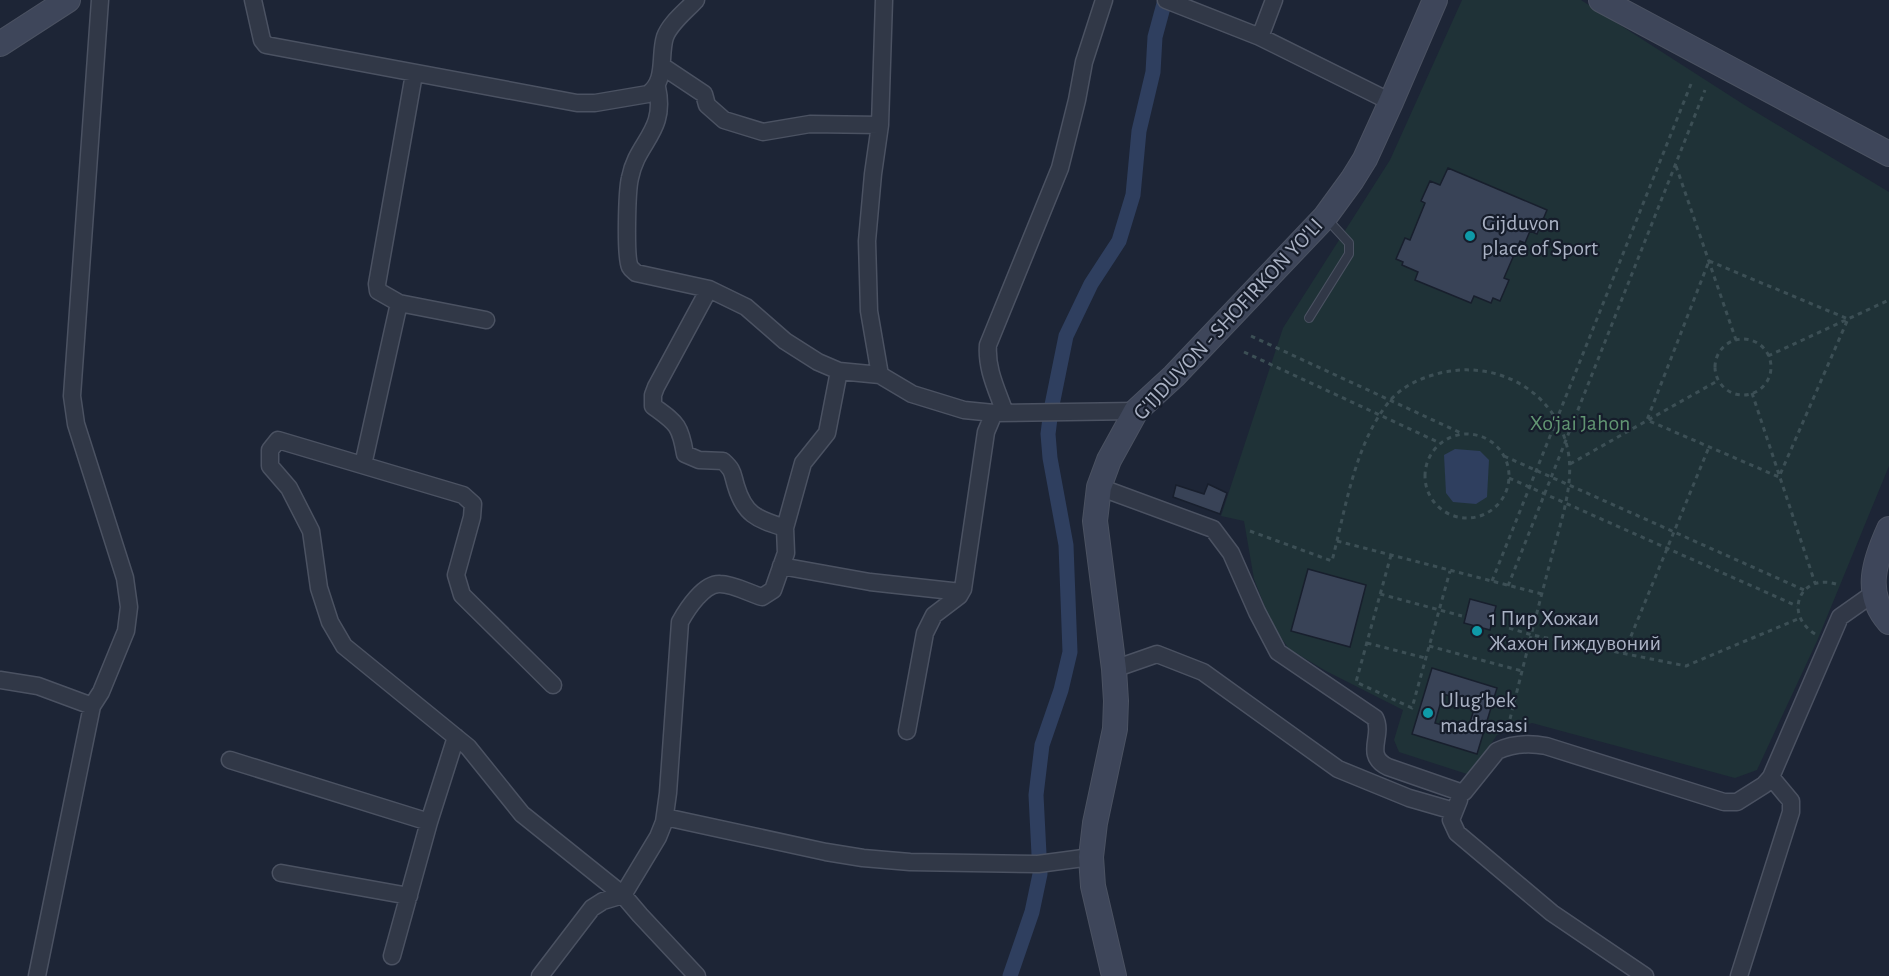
<svg xmlns="http://www.w3.org/2000/svg" width="1889" height="976" viewBox="0 0 1889 976" font-family="'Alegreya Sans',sans-serif">
	<style>
		.green { fill: #1f3237 }
		.water { fill: #2f3f5f }
		.lines { fill: none; stroke-linecap: round; stroke-linejoin: round }
		.canal { stroke: #2f3f5f; stroke-width: 15 }
		.building { fill: #394357; stroke: #181f2d; stroke-width: 1.5; fill-rule: evenodd }
		.lane-casing { stroke: #4b5262; stroke-width: 10 }
		.street-casing { stroke: #4b5262; stroke-width: 19 }
		.secondary-casing { stroke: #4b5262; stroke-width: 26 }
		.path { stroke: #3c4f55; stroke-width: 3; stroke-dasharray: 4.5 4.5; stroke-linecap: butt }
		.lane { stroke: #313847; stroke-width: 8 }
		.street { stroke: #313847; stroke-width: 16 }
		.secondary { stroke: #3e465a; stroke-width: 24 }
		.culture-dot { fill: #0f9aa8; stroke: #161d2b; stroke-width: 2 }
		.labels { text-anchor: middle; dominant-baseline: central; stroke-width: 4.5; stroke-linejoin: round; paint-order: stroke }
		.poi-label { font-size: 22px; fill: #aab2c4; stroke: #161d2b; text-anchor: start }
		.street-label { font-size: 22px; fill: #aab2c4; stroke: #161d2b }
		.park-label { font-size: 22px; fill: #619572; stroke: #161d2b }
	</style>
	<rect width="100%" height="100%" fill="#1d2536"/>
	<path class="green" d="M1462,0h119l165,106 143,86v274l-72,175 -60,129 -22,8 -203,-55 -35,12 -27,40 -71,-23 -5,-12 9,-30 -77,-39 -37,-22 -17,-24 -18,-46 -10,-58 -23,-5 62,-188 107,-168z"/>
	<path class="water" d="M1455,449l25,2 9,9 -2,37 -11,7 -23,-2 -7,-9 -2,-38z"/>
	<g class="lines">
		<path class="canal" d="M1010,976l22,-64 8,-38 -4,-79 6,-50 19,-55 9,-38 -4,-107 -16,-87 -2,-24 3,-24 15,-74 25,-52 28,-43 14,-46 6,-64 14,-59 2,-35 10,-37"/>
	</g>
	<path class="building" d="M1448,168l99,42 -10,24 -7,-3 -5,12 -5,-2 -16,37 5,2 -9,21 -7,-3 -2,5 -17,-7 -3,7 -56,-23 3,-8 -16,-7 1,-3 -7,-3 9,-21 5,2 15,-37 -4,-2 9,-20 10,4z
		M1208,484l19,9 -7,21 -47,-17 3,-12 28,9z
		M1308,569l58,16 -16,62 -59,-16z
		M1470,599l26,7 -6,24 -26,-7z
		M1432,668l65,20 -20,66 -65,-20zM1443,694l33,9 -9,29 -32,-9z"/>
	<g class="lines">
		<defs>
			<path id="lane" d="M1309,318l40,-64v-11l-23,-25"/>
			<path id="street" d="M253,0l9,40 4,5 311,58h18l53,-9c19,-13 11,-38 17,-57 5,-14 21,-26 31,-37
				M1166,0l94,37 131,65
				M1260,37l14,-37
				M662,66l42,28 3,11 17,15 39,12 47,-8 70,1
				M657,87c10,45 -20,54 -27,91 -3,12 -5,79 0,89 1,2 4,4 6,6l73,16 37,18 39,34 33,21 21,9 41,4 32,19 52,16 30,3
				M709,289l-53,98 -3,8v11c23,17 27,18 32,48l14,6 24,1c11,10 9,12 13,25 9,30 22,33 49,42
				M399,303l87,17
				M880,375l-11,-64 -2,-70 6,-67 7,-49 4,-125
				M1005,413c-8,-23 -19,-44 -17,-68l72,-177 17,-68 7,-38 20,-62
				M363,465l36,-162 -21,-12 -1,-7 37,-210
				M1099,487l114,42 18,24 26,59 21,40 97,66c9,18 -12,37 13,49l72,25h4l33,-41c15,-7 33,-8 49,-5l178,56h13l27,-17 7,-8
				M781,566l89,16 91,10
				M1114,669l43,-15 46,18 135,97 71,29 45,13
				M0,680l38,6 54,20
				M553,685l-91,-90 -6,-20 16,-58 1,-13 -10,-9 -185,-55 -8,10v16l19,22 22,43 8,57 11,34 14,24 124,101 54,67 101,81 35,-58 6,-15 4,-29 12,-171c7,-13 24,-39 40,-38 13,0 29,9 42,13l11,-7 13,-37 -1,-25 18,-65 24,-30 12,-62
				M907,731l18,-98 9,-18 25,-19 4,-7 23,-157 8,-19 142,-2
				M230,760l199,62
				M1459,800l-8,20 6,13 95,80 93,63
				M665,817l161,35 37,6 47,4 128,2 53,-7
				M281,873l128,23
				M392,956l37,-134 27,-85
				M37,976l55,-270 9,-14 25,-61 3,-24 -4,-29 -49,-154 -4,-28 28,-396
				M540,976l52,-68 11,-7 20,-6 17,20 57,61
				M1739,976l52,-164v-11l-20,-24 69,-160 34,-24"/>
			<path id="secondary" d="M1601,0l288,154
				M0,44l68,-44
				M1889,529c-14,31 -26,64 0,93
				M1114,976l-21,-90 -2,-29 4,-34 20,-94 1,-28 -2,-32 -19,-148 4,-34 10,-27 27,-49 38,-35 151,-159 27,-37 13,-21 26,-57 44,-102"/>
		</defs>
		<use href="#lane" class="lane-casing"/>
		<use href="#street" class="street-casing"/>
		<use href="#secondary" class="secondary-casing"/>
		<path class="path" d="M1676,166l60,174
			M1709,261l139,58 -69,158 -132,-57z
			M1251,336l210,97
			M1715 367a28 28 0 1 1 56 0a28 28 0 1 1-56 0Z
			M1244,352l196,91
			M1768,356l121,-56
			M1752,393l63,190
			M1425 476a42 42 0 1 1 84 0a42 42 0 1 1-84 0Z
			M1504,456l300,134
			M1570,464l149,-84
			M1509,478l288,128
			M1250,531l82,30c13,-50 22,-112 53,-154 12,-17 28,-26 48,-32 61,-19 127,16 136,82 4,33 -10,70 -18,102 -15,56 -29,112 -43,168
			M1337,541l205,53
			M1391,555l-35,127 56,26 38,-137
			M1492,581l199,-497
			M1508,586l197,-496
			M1380,594l82,22
			M1509,628l23,7 154,31 114,-48
			M1815,634c-32,-20 -15,-61 21,-50
			M1367,643l58,15
			M1429,646l93,25
			M1624,653l85,-206"/>
		<use href="#lane" class="lane"/>
		<use href="#street" class="street"/>
		<use href="#secondary" class="secondary"/>
	</g>
	<g class="culture-dot">
		<circle cx="1470" cy="236" r="6"/>
		<circle cx="1477" cy="631" r="6"/>
		<circle cx="1428" cy="713" r="6"/>
	</g>
	<g class="labels">
		<g class="poi-label">
			<text x="1482" y="223">Gijduvon<tspan x="1482" dy="25">place of Sport</tspan></text>
			<text x="1489" y="618">1 Пир Хожаи<tspan x="1489" dy="25">Жахон Гиждувоний</tspan></text>
			<text x="1440" y="700">Ulug'bek<tspan x="1440" dy="25">madrasasi</tspan></text>
		</g>
		<g class="street-label">
			<text transform="translate(1228 319) rotate(-47)">G'IJDUVON - SHOFIRKON YO'LI</text>
		</g>
		<g class="park-label">
			<text x="1580" y="423">Xo'jai Jahon</text>
		</g>
	</g>
</svg>
